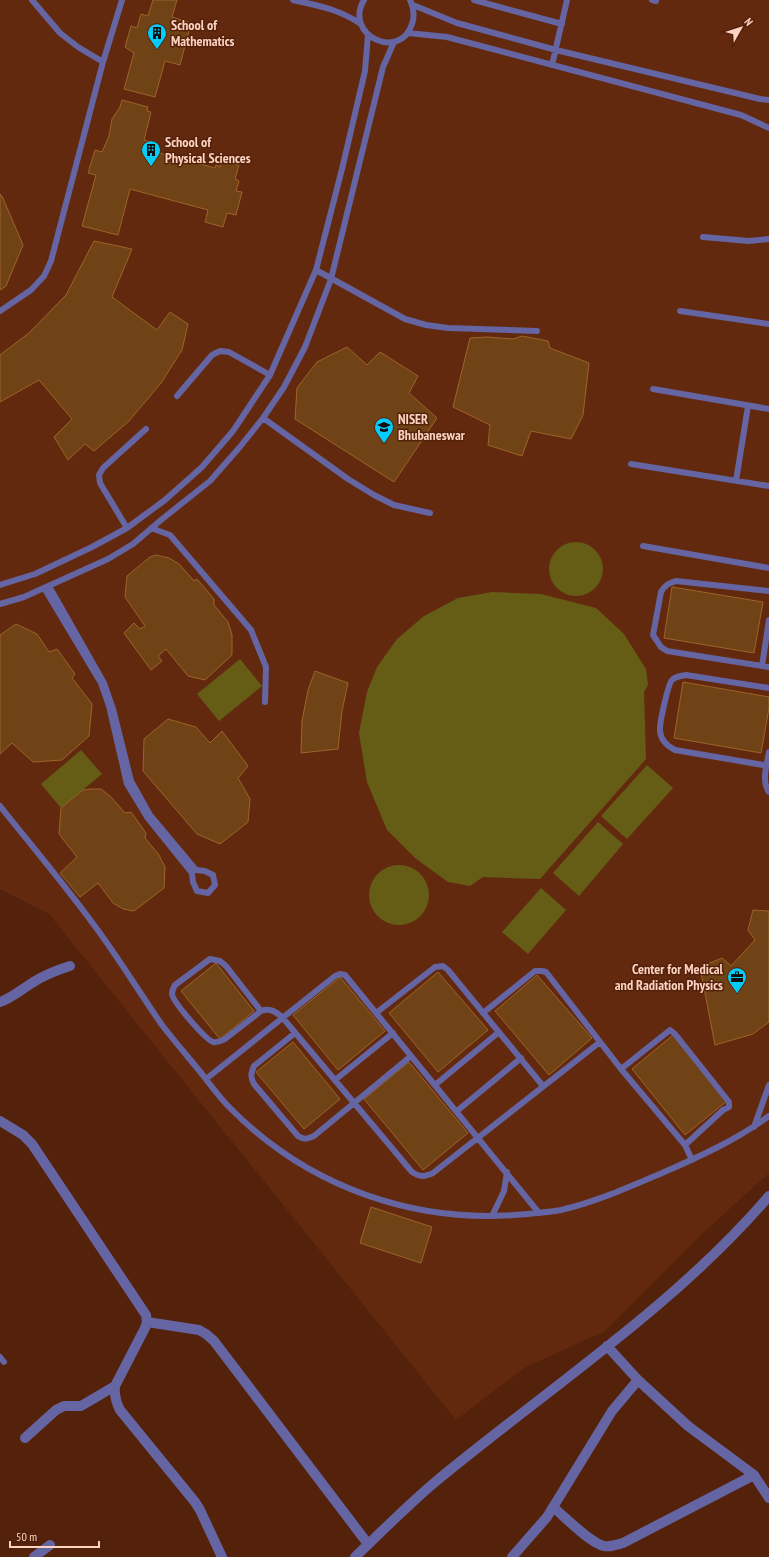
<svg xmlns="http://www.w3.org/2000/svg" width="769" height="1557" viewBox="0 0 769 1557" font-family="'PT Sans Narrow',sans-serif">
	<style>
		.built { fill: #63290f }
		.green { fill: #655d16 }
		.building { fill: #6f4316; stroke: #9e6329 }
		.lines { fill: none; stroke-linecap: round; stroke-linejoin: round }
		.service { stroke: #6465a2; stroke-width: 6 }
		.minor { stroke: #6465a2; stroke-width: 10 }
		.labels { text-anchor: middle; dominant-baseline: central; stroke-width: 3; stroke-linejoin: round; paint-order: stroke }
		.poi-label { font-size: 14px; font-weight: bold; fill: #fcd2c1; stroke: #54210a; text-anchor: start }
	</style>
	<rect width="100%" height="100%" fill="#54210a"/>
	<path class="built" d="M0,0h769v1173l-68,62 -96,96 -79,36 -70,53 -407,-506 -49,-25z"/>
	<path class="green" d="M549 569a27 27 0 1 1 54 0a27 27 0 1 1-54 0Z
		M492,592l49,2 55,14 28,26 22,35 2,16 -4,7 2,67 -106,120 -57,-2 -13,9 -22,-4 -33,-24 -28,-28 -20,-48 -8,-49 8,-41 10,-25 20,-28 27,-23 34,-18z
		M240,659l22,27 -43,35 -22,-27z
		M81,750l21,24 -41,34 -20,-24z
		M647,765l26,23 -46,51 -26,-23z
		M598,822l25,22 -44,52 -26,-23z
		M369 895a30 30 0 1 1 60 0a30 30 0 1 1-60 0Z
		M541,888l25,22 -38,44 -26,-22z"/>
	<path class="building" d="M153,0h24l-5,17 19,6 -11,42 -15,-4 -10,36 -31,-8 10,-36 -9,-6 6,-21 6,2 4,-14 7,2z
		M122,100l26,7 -1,4 4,1 -7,28 14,4 -2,8 59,16 1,-3 4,2 2,-7 17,5 -4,14 4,2 -3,10 6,1 -6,23 -9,-2 -4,14 -18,-5 3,-12 -78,-21 -12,46 -36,-9 14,-51 -8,-2 7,-23 7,2 7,-16 3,-17 8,-12z
		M0,194l2,2 21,49 -17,41 -6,4z
		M94,241l38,8 -20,48 45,33 13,-18 18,12 -6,26 -21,33 -32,38 -35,30 -9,-7 -17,16 -14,-23 18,-18 -33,-39 -39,22v-47l29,-22 37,-38z
		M522,336l26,5 2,7 39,15 -6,52 -12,24 -40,-8 -9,25 -34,-11 2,-20 -37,-18 17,-69 17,-1 26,2z
		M347,347l20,18 13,-13 38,24 -9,17 28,25 -43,64 -99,-63 2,-31 20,-26z
		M156,555l13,3 10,6 15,17 3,-2 17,20v6l14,17 4,13v20l-27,25 -17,-4 -22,-27 -8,7 4,5 -11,9 -27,-37 10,-10 6,6 5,-3 -20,-29 2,-21 23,-19z
		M672,587l91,15 -9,51 -90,-15z
		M16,624l21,10 12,18 8,-3 18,25 -3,4 20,26 -3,32 -27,24 -29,2 -21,-19 -12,11v-119z
		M315,671l33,12 -6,28 -4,38 -37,4 1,-32 6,-31z
		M683,682l86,15v11l-8,45 -87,-15z
		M168,719l28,8 14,16 12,-12 26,35 -10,12 12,21 -2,23 -28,22 -23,-10 -54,-63 1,-32z
		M90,789h11l10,8 14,16 6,-1 15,21 -1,5 14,17 6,12 -1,21 -30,23 -11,-2 -10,-6 -15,-20 -18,14 -20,-24 17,-16 -18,-23 2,-26 22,-18z
		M753,910l16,1v111l-16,12 -38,11 -15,-78 22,-9 9,8 24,-26 -7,-10z
		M216,963l38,48 -34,28 -39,-48z
		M438,972l50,58 -50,42 -49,-59z
		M537,975l55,63 -43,37 -54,-64z
		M340,977l45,54 -47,39 -45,-55z
		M673,1035l54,66 -42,34 -53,-66z
		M293,1042l47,57 -36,30 -48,-57z
		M409,1062l59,71 -45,37 -59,-71z
		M371,1207l61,20 -11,36 -61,-20z"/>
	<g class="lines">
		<path class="service" d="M32,0l28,33 18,14 25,15 19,-62
			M293,0c27,6 45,9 68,24
			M364,0c-21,35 36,62 48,24 3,-9 2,-16 -2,-24
			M474,0l88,24
			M652,0l4,1
			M413,5l44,18 99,27 204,49 9,1
			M408,33l39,4 294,78 28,13
			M552,65l15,-65
			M703,237l46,4 20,-2
			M316,270l89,49 21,6 22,3 89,3
			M0,311l31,-21 13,-14 7,-15 52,-199
			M680,311l89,13
			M653,389l116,20
			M177,396l35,-41 8,-4 9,1 41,23
			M263,418l85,61 26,16 20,10 36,8
			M631,464l138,22
			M736,481l12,-75
			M127,528l-27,-45 -1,-8 4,-7 43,-39
			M151,528l19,7 81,95 15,37 -1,35
			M643,546l126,22
			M0,585l35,-11 57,-27 35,-19 38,-28 37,-33 31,-36 37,-56 46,-105 26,-101 23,-98 3,-36
			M44,588l57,95 8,23 18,78 20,33 45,56 1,9 4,9 11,2 7,-8 -2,-10 -8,-4 -9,-1 -46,-55 -19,-34 -18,-72 -9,-26 -55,-97
			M769,591l-93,-10c-7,2 -11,4 -15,11l-8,43 8,12 6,4 102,16
			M0,604l24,-7 84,-38 25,-15 28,-24 49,-39 29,-33 24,-30 21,-31 21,-40 26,-68 52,-212 11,-25
			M762,666l7,-46
			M769,688l-83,-13c-5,1 -10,1 -14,5 -4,4 -13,45 -12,51 1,10 7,15 15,19l94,16
			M769,752c-2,13 -8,29 0,40
			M0,806c31,39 64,78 94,119 24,32 45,67 68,100 13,17 27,33 40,49 9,12 18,24 28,34 79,80 186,117 297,106 11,-1 23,-2 34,-4 35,-8 68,-23 101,-37 37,-16 74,-33 107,-57
			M261,1011l-35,-45 -6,-5 -10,-2 -35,26c-2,3 -3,5 -3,9 1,8 33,45 41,48 5,1 8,-1 12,-3l36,-28c9,-3 14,0 21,6l130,155c8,5 12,5 21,1l167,-131
			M376,1013l59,-46 8,-1 5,4 95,116
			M483,1013l52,-42h7l4,1 75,97 64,76 7,15
			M295,1033l-41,33c-3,7 -4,11 0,18l44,52c6,4 9,3 16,0l97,-80
			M621,1069l49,-39 5,4 54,68v5l-6,3 -38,35
			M206,1079l129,-103 5,-2 5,1 194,238
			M335,1080l58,-47
			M435,1085l64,-53
			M457,1111l64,-53
			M754,1127l15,-42
			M492,1216l12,-25 3,-19
			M0,1357l4,5"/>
		<path class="minor" d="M0,1002c12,-4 22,-13 32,-19 12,-8 25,-13 38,-17
			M0,1121l23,14 9,9 114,171 1,7 -2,6 -30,58c-1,9 1,16 5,24l75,92 5,8 22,47
			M147,1322l52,8 7,4 8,7 154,203
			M607,1346l31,34 50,46 66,49 15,23
			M25,1438l31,-28 8,-4h17l34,-20
			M553,1507c12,10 37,36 51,39 7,1 12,-1 19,-3l131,-68
			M34,1557l16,-12
			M355,1557c26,-25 52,-51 79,-74 113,-94 239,-175 335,-287
			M512,1557l35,-40 65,-106 26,-31"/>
	</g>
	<defs>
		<symbol id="building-pin" viewBox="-11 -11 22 30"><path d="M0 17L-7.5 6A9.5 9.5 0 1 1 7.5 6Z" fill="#05cbf9" stroke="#54210a"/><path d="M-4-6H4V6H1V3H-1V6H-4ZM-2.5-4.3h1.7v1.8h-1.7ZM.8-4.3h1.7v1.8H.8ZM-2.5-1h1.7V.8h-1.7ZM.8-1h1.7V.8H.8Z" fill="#111"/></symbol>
		<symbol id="university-pin" viewBox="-11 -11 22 30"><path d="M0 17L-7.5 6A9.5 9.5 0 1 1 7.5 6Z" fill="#05cbf9" stroke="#54210a"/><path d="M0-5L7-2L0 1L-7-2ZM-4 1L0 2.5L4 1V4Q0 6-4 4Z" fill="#111"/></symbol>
		<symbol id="office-pin" viewBox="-11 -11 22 30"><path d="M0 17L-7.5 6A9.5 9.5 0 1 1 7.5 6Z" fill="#05cbf9" stroke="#54210a"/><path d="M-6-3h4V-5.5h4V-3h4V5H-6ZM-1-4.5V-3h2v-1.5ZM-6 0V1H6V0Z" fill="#111"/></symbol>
	</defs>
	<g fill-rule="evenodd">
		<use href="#building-pin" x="146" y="22" width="22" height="30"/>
		<use href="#building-pin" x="140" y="139" width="22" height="30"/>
		<use href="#university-pin" x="373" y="416" width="22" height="30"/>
		<use href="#office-pin" x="726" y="966" width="22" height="30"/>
	</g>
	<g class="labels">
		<g class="poi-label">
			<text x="171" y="25">School of<tspan x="171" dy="16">Mathematics</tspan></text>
			<text x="165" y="142">School of<tspan x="165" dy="16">Physical Sciences</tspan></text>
			<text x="398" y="419">NISER<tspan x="398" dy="16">Bhubaneswar</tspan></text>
			<text x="723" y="969" text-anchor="end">Center for Medical<tspan x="723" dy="16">and Radiation Physics</tspan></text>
		</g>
	</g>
	<g transform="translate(741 28) rotate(51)" stroke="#54210a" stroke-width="3" paint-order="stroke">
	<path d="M0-3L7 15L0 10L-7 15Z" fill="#fcd2c1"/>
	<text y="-6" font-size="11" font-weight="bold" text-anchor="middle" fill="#fcd2c1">N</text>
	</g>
	<path d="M10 1541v6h89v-6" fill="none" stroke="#fcd2c1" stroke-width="2"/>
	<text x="16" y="1541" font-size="12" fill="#fcd2c1" stroke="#54210a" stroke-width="3" paint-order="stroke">50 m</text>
</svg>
